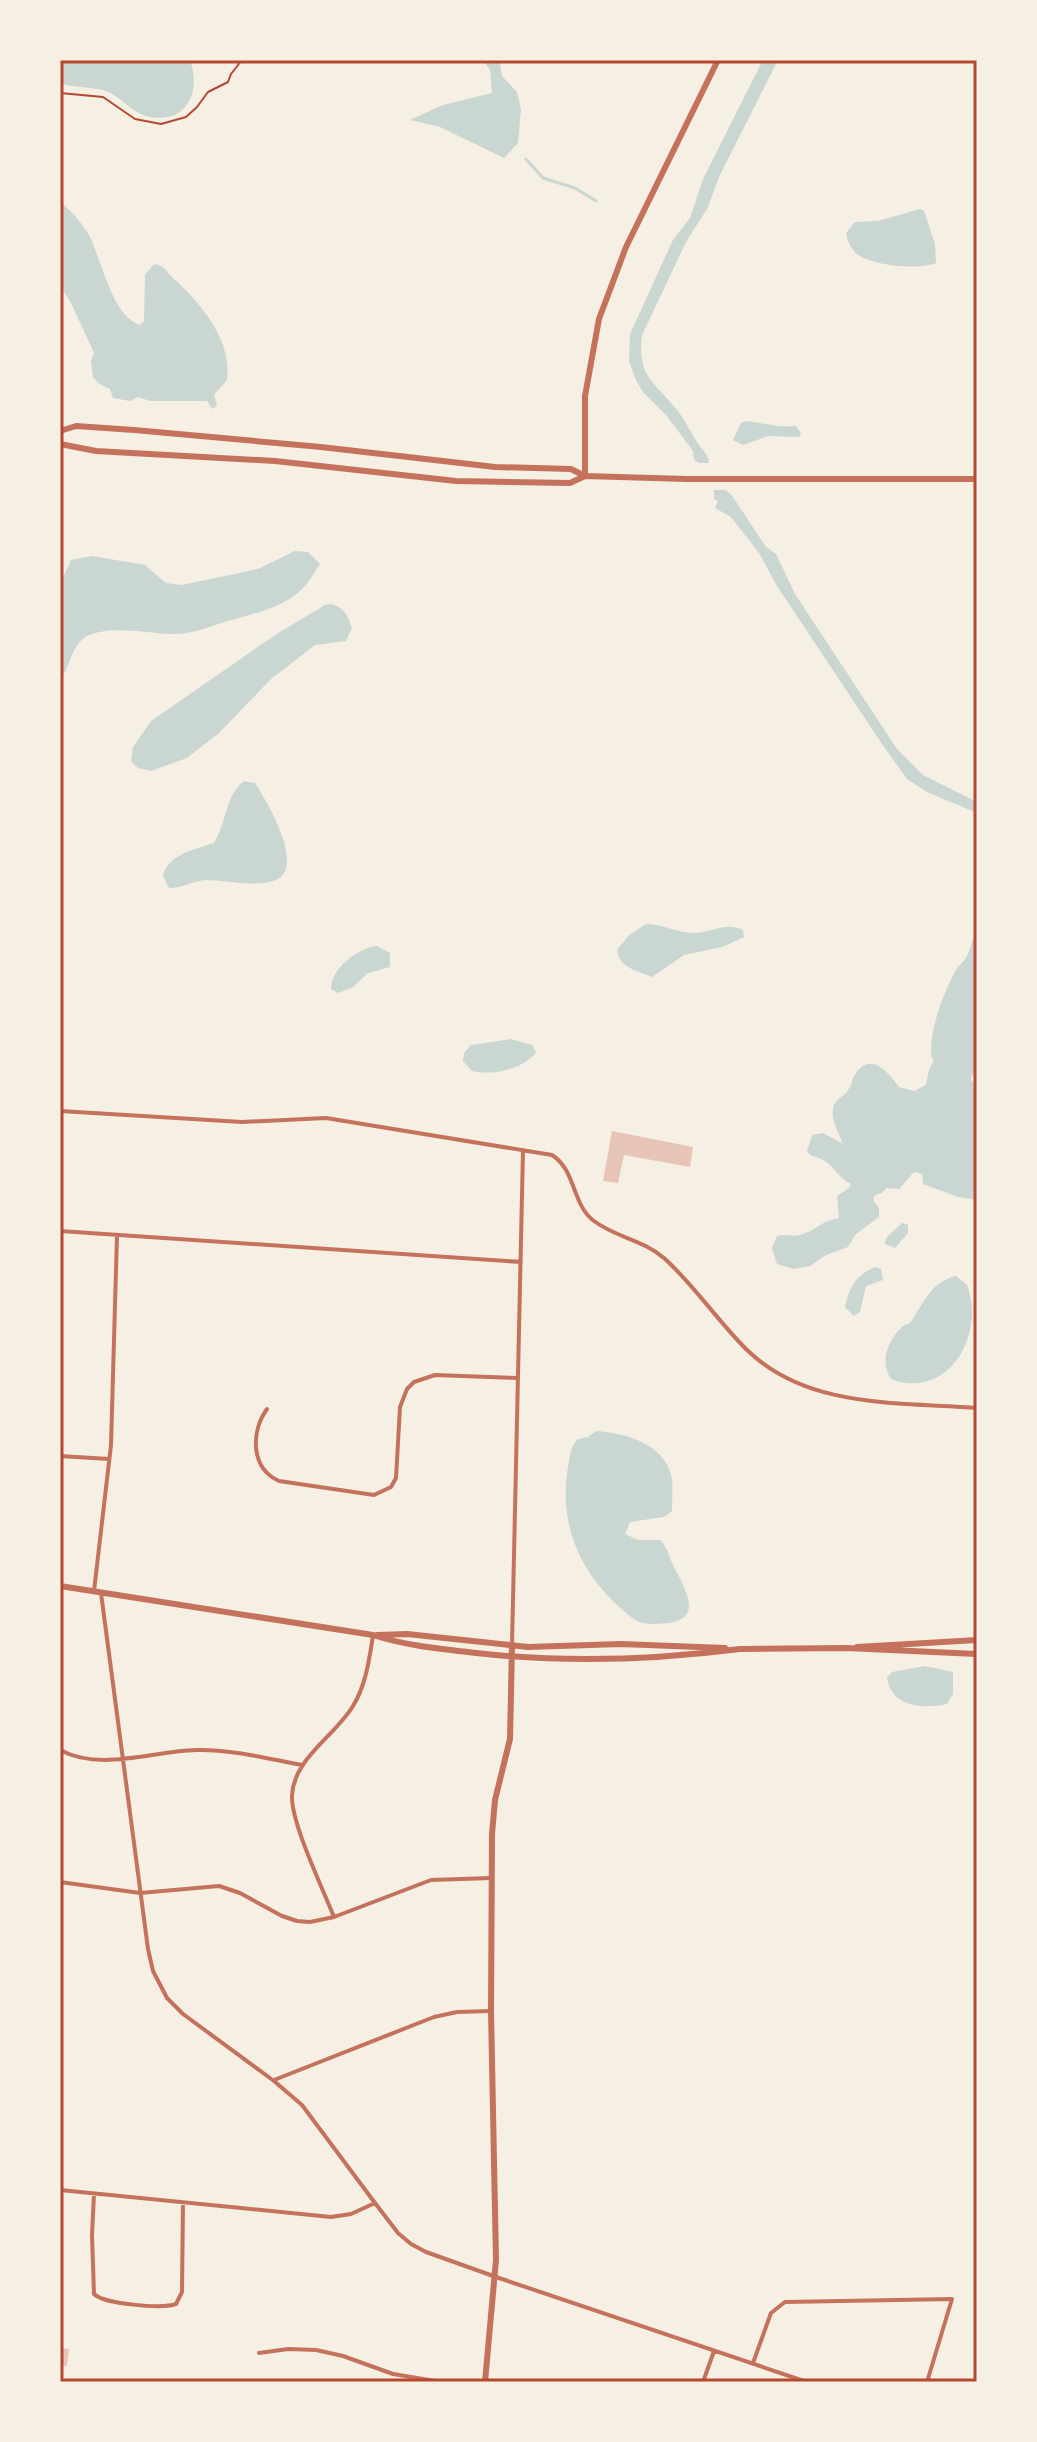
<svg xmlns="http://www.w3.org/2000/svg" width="1037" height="2442" viewBox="0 0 1037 2442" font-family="'Roboto Serif',serif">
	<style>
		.water { fill: #c9d6d2 }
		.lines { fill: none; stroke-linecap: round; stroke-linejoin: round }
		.stream { stroke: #c9d6d2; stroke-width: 3 }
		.building { fill: #e6c5b7 }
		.path { stroke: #b5482f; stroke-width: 2 }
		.minor { stroke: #c5725c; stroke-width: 4 }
		.tertiary { stroke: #c5725c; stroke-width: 6 }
		.neatline { fill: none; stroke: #b5482f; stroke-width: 3 }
	</style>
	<rect width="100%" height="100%" fill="#f6efe4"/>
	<path class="water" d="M60,60h130c12,34 -5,66 -44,56 -17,-5 -27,-22 -43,-26 -14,-3 -29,-3 -43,-6z
		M483,60h16l3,16 15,16 4,17 -3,34 -14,15 -64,-31 -30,-7 33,-15 49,-12 -2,-23z
		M763,60h15l-58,115 -13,34 -20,31 -45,95c-5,42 12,46 35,75 8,10 13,21 20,32 5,8 11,11 12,21h-10l-5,-3 -1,-9 -27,-36 -23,-23 -7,-12 -7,-19 1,-27 43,-94 17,-22 13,-39z
		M60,202c12,9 21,20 29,33 13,25 22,80 51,90l4,-4 1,-46 9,-11c10,1 13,8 19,14 28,26 59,61 54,102l-13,15 3,11 -5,3 -5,-8h-57l-12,-4 -8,4 -17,-3 -3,-9 -12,-6 -5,-6 -2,-16 3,-8 -22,-48 -12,-20z
		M920,209l4,2 11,33 1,19c-18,7 -61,3 -78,-8 -6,-4 -11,-15 -12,-22l9,-11 23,-1z
		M746,421c17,2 31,7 50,5l5,7 -2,4 -31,-1 -25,9 -10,-5 8,-17z
		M714,490h11l6,4 35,53 10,7 19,40 102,155 26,26 54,27v11l-50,-21 -20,-13 -25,-35 -105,-158 -18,-33 -28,-36 -16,-9 3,-7 -4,-2z
		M295,551l13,1 12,12c-6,8 -10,18 -18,25 -18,18 -43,23 -67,30 -23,6 -41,16 -65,15 -23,-1 -66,-10 -86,4 -14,11 -14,30 -24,42v-96l11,-24 21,-4 53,9 21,18 16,2 76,-16z
		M331,604c13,3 17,12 21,24l-6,13 -31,4 -5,4 -39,30 -52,54 -32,25 -36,13 -13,-3 -7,-7 2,-14 18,-26 124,-86 50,-30z
		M244,781l11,2c11,17 54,88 18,98 -20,6 -48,-1 -68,-1 -12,1 -23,8 -36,8l-6,-12c5,-22 33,-27 51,-33 12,-18 11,-48 30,-62z
		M646,924c16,0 30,8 46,9 18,1 33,-12 51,-3l1,7 -22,10 -38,8 -32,22c-15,-7 -32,-8 -35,-27l12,-15z
		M977,930v146l-5,-1 -1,5 3,2 3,118 -19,-3 -35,-13 -1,-10 -8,-2 -15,17 -13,-1 -4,5 -7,2 -2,5 6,8v9l-23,17 -8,13 -22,8 -16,11 -16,3 -17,-5 -5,-16 5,-12c9,-3 17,2 26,-2 15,-5 16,-12 36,-16l-2,-22 12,-8 2,-4c-14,-7 -16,-17 -26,-23 -8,-5 -13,-3 -18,-10l5,-16 11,-2 20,11c-4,-11 -12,-23 -10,-35 2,-11 10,-11 15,-19 4,-5 4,-12 8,-17 16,-22 33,1 43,14l15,4 12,-6 3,-15 5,-10 -3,-3c-1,-29 11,-61 25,-87 3,-5 10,-10 12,-16 3,-8 4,-15 9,-24z
		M377,946l13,7v14l-22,6 -16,15 -14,5 -7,-4c0,-21 27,-41 46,-43z
		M511,1039l21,6 4,8c-14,16 -43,23 -64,18l-9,-10 1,-8 7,-8z
		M902,1223l6,2v8l-13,15 -10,-4 1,-6z
		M875,1267l6,2 2,11 -17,6 -6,26 -6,4 -9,-9c4,-20 11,-32 30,-40z
		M956,1276l11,9c19,48 -18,116 -76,94 -12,-17 -3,-39 11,-52 6,-5 6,-1 10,-7 13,-19 19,-38 44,-44z
		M596,1431c30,2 70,13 76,48 1,10 0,22 0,32l-8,6 -34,5 -5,12 13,6h22c8,8 9,17 14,27 9,19 32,52 -7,56 -10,1 -21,2 -30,-2 -9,-5 -17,-14 -24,-20 -37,-36 -54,-83 -45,-134 2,-10 2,-20 10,-28l10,-2z
		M925,1666l28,6v22l-6,10c-23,5 -55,4 -60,-26l5,-6z"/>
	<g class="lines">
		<path class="stream" d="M526,159l17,19 32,10 21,13"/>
	</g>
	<path class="building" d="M612,1131l81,16 -3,20 -66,-12 -6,28 -15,-2z
		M60,2348l9,1 -2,17 -7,-1z"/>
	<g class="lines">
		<path class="path" d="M60,93l43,4 32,22 26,5 25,-7 11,-10 11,-15 20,-10 3,-8 11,-14"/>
		<path class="minor" d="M60,1111l182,11 84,-4 226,37c24,15 20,50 42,66 21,16 49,19 70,37 30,27 53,62 82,91 61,60 152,53 231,59
			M60,1231l461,31
			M267,1409c-16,22 -17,59 12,72l95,14 17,-8 5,-9 4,-71 7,-18 7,-7 21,-7 83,3
			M60,1456l49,3
			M94,1591l17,-146 6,-210
			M101,1593l47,356 5,22 14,27 16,16 91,67 28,24 73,98 23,30 13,11 15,8 70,25 311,105
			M512,1645l11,-495
			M60,1750c41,22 93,1 136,0 35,-1 73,9 106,15
			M60,1882l80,11 79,-7 21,7 42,23 15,5 13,1 24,-5 97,-37 60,-2
			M334,1917c-11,-28 -43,-94 -42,-121 1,-37 43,-60 61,-90 13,-21 16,-46 20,-70
			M274,2080l160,-63 23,-5 34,-1
			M60,2190l271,27 20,-3 24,-11
			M94,2194l-2,41 2,59c10,10 68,15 82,10l6,-12 1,-89
			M259,2353l29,-4 28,1 27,6 50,18 48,8
			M753,2363l18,-50 14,-11 167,-3 -25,83
			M703,2382l11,-31"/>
		<path class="tertiary" d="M60,431l16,-5 58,4 187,17 174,20 76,2 14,7
			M60,444l36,7 179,10 181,20 114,2 15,-7 101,3h291
			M585,476v-80l14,-77 27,-72 92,-187
			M60,1586l313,49c34,11 68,14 103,18 88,10 177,7 264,-4
			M377,1635l30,-1 121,13 93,-3 104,4
			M857,1647l120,-7
			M740,1649l106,-1 131,6
			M485,2382l11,-122 -5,-249 1,-177 3,-34 15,-61 2,-94"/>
	</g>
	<rect width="1037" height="2442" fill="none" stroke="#f6efe4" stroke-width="124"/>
	<rect x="62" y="62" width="913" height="2318" class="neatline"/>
</svg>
